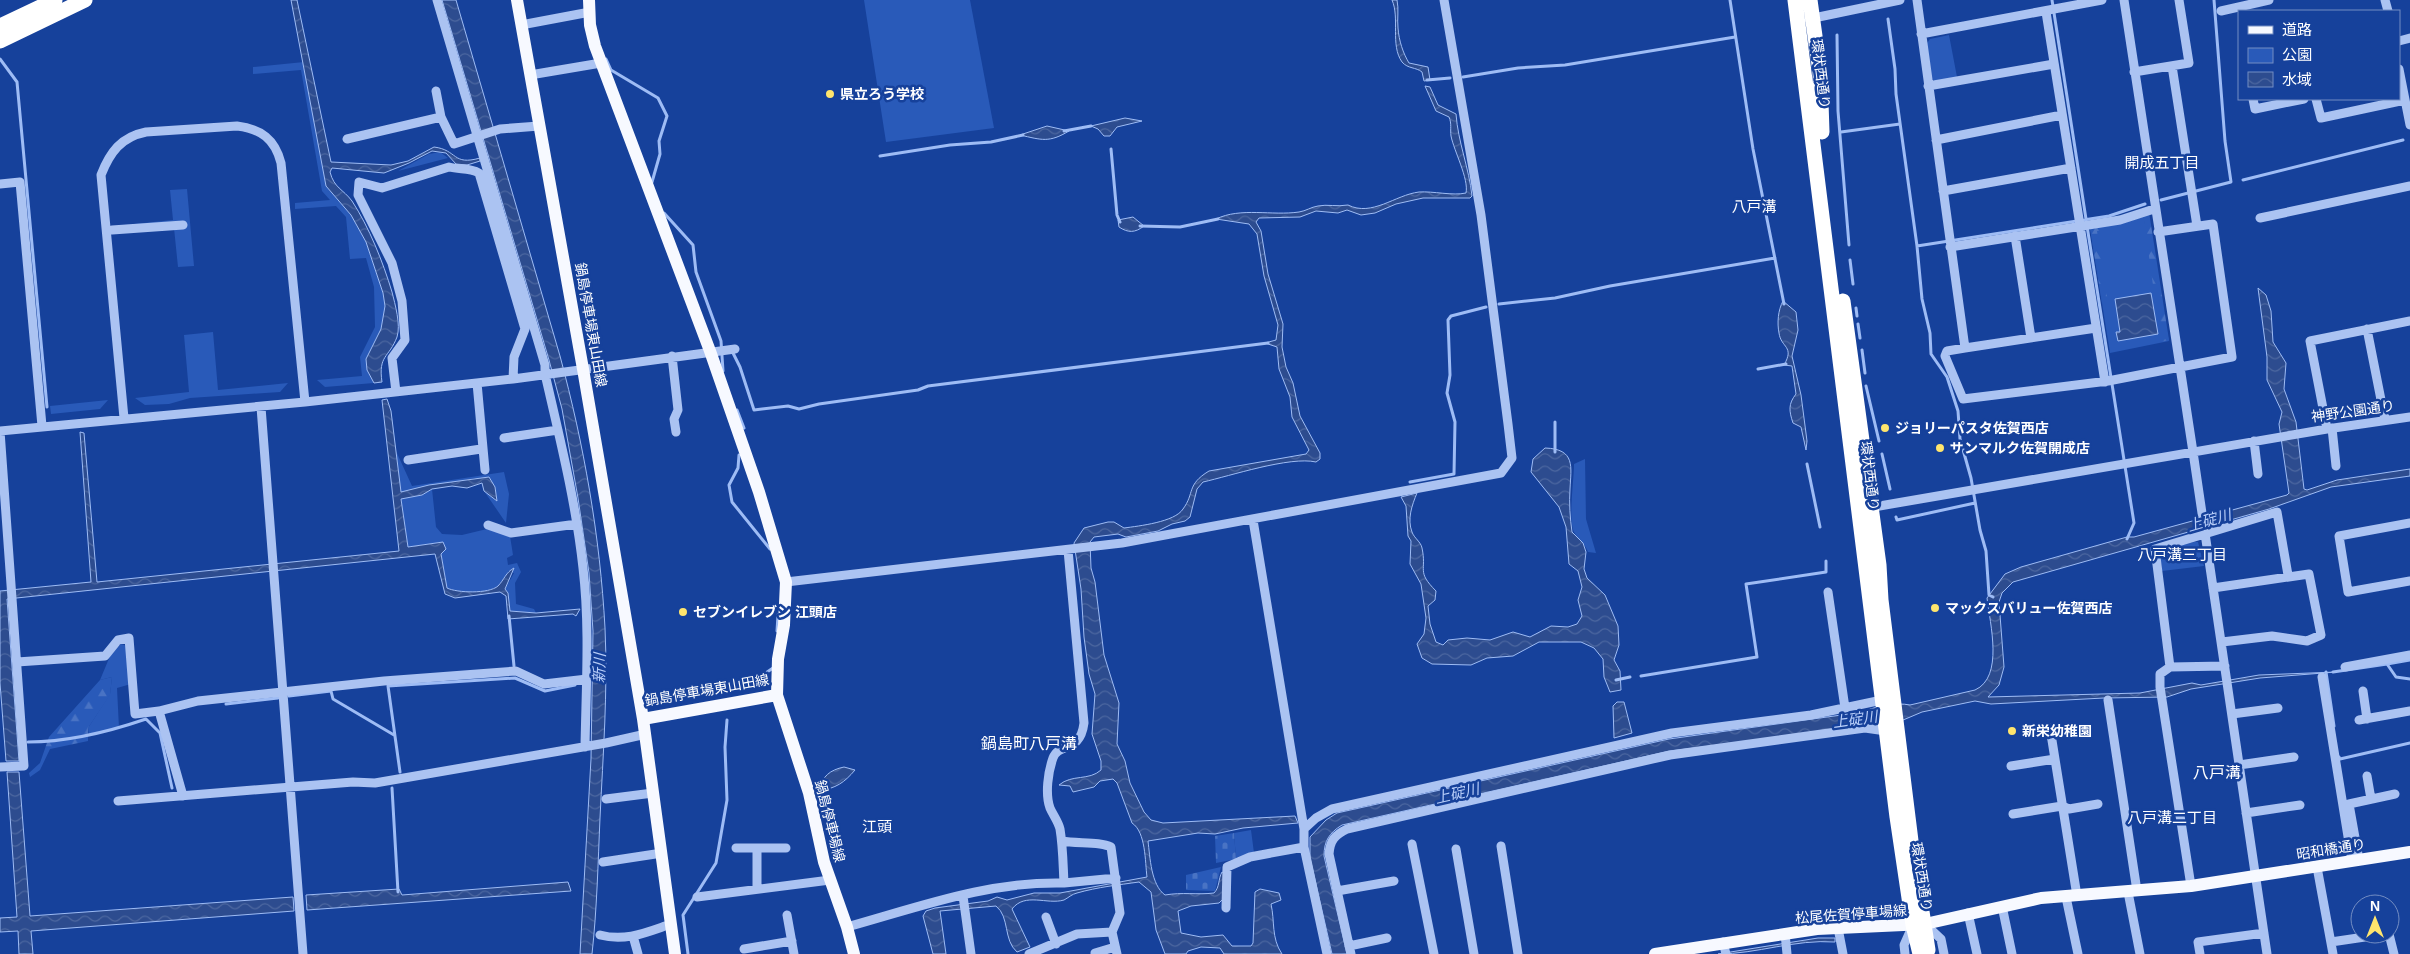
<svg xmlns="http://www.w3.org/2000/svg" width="2410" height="954" viewBox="0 0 2410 954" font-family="Helvetica,'Noto Sans JP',sans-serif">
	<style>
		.green { fill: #295ab9 }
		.forest { fill: url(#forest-firs) }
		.cemetery { fill: url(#cemetery-stones) }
		.water { fill: url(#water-waves); stroke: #9ebcf5 }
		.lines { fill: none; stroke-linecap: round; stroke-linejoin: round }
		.stream { stroke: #9ebcf5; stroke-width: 3 }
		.minor { stroke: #abc3f2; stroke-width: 9 }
		.major { stroke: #f7f9ff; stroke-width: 12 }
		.highway { stroke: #fff; stroke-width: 15 }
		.poi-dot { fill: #ffe56d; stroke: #16419b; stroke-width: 2 }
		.labels { text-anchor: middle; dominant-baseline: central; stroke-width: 5; stroke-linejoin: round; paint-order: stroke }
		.street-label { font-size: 14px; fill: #fff; stroke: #16419b }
		.poi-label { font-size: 14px; font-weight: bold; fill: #fff; stroke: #16419b; text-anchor: start }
		.neighbourhood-label { font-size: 15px; fill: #fff; stroke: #16419b }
		.water-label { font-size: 15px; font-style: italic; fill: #b8cef9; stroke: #16419b }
		.quarter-label { font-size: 16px; fill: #fff; stroke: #16419b }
	</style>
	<defs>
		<pattern id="forest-firs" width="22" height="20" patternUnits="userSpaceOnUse" patternTransform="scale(1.25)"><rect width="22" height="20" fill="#295ab9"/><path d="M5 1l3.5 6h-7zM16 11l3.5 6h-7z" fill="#4973c4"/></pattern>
		<pattern id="cemetery-stones" width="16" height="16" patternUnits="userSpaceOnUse" patternTransform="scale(1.25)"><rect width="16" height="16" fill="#295ab9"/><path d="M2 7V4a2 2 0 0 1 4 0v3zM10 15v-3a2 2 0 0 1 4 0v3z" fill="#4973c4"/></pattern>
		<pattern id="water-waves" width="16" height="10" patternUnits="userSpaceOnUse" patternTransform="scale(1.25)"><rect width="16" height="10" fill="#2d4c8f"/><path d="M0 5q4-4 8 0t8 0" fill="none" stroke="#4c67a0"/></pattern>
	</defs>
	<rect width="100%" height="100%" fill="#16419b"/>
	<path class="green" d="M864,0h106l24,128 -108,14z
		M1949,35l8,42 -21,4 -5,-2 -4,-36 3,-4z
		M304,62l22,124 25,29 15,27 17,51 2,13 -4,23 -15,30 1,11 7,13 -49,4 -8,-7 45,-4 -2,-19 15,-30 -1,-40 -8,-29 -16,1 -4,-42 -10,-11 -41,3v-6l35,-3 -8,-9 -21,-121 -48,4v-7z
		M440,152l8,6 -50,13 31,-17z
		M187,189l7,77 -16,1 -4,-39 -59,-2 58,-6 -3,-30z
		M2143,214l26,127 -59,12 -20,-125z
		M213,332l5,58 70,-7 -8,9 -90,6 -21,6 -24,1 -10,-7 54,-6 -5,-57z
		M108,400l-8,9 -49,5 -1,-8z
		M396,451l16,35 92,-14 5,22 -3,29 -22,-32 13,9 -2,-13 -20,-9 -74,14z
		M1585,459l1,60 10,34 -8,-1c-3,-9 -10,-12 -14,-20 -6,-13 0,-52 0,-68z
		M432,489l4,38 6,7 20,1 25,-6 23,7 3,19 -6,3 1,7 9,-2 4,9 -6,11 1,21 18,5 2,4 -26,-2 -2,-18 -3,-4 9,-16 -5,-2c-4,5 -8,13 -13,16 -12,7 -37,7 -49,2l-6,-35 2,-12 -35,5 -7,-48 21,-4z
		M2194,542h4l6,24 -42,5 -2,-17 6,-5z
		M121,644l6,2 4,38 -14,4 2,40 -30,8 -1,-8 22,-34 2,-17 -12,3 10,-24z
		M1251,830l3,23 -18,6 -2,-26z"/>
	<path class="forest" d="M2149,212l20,128 -8,2 -18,-128z
		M2112,224v5l-15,2 11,71 -6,1 -12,-75z
		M112,677l-2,18 -22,33v13l-38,8 -10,21 -10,7 -1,-4 11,-10 9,-26 51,-57z"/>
	<path class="cemetery" d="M1234,833l2,26 -20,4 -1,-27z
		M1221,867l-6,24 -29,-1v-15z"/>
	<path class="water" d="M291,0h6l34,162 60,3 17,-4 26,-14c24,3 18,19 46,11v3l-13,4 -11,-1 -10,-11 -14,-2 -23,12 -25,10 -52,-5 -2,4c4,16 13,17 22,29 17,26 31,61 40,91 3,12 9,33 5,45 -8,21 -19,18 -15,45l-8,1 -7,-13 -1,-11 15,-30 4,-23 -2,-13 -17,-51 -15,-27 -25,-29z
		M442,0h14l104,356c24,89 40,180 45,272 3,63 -2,127 -5,190 -2,45 -3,91 -8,136h-12l11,-195 2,-128 -4,-58 -11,-75 -16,-89 -13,-49z
		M1392,0h5c2,9 0,19 1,28 1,13 5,25 11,35l19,4 2,13 -6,1 -2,-9c-6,-5 -14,-3 -20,-10 -12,-17 -2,-44 -10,-62z
		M1425,86l5,1 8,18 18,9c2,28 13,54 16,82l-2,2h-47l-27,6 -21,9 -14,2 -14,-5 -9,3 -22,-2 -16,6 -41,1 -3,4 5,9 7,43 15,50 -1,23 4,20 7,16 7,33 20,37v6l-4,3c-26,-6 -86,14 -113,20l-6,7 -7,28 -5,4 -13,3 -14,7 -32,6 -8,-3 -24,3 -4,5 1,26 4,14 9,73 15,48 -2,41 8,17 5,22 14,29 7,8 12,3 132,-7 3,7 -55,5 -28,6 -17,-1 -50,8c2,16 3,44 17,54 17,-3 33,0 49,-2 6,-6 4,-14 8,-21l2,1 -1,26 -4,4 -28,3 -13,5 3,22 20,4 22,-2 9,11h19l2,-3 2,-51 5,-3 19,4 2,7 -10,4c4,17 0,34 11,50h-58l-4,-6 -19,-1 -13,4 -2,3h-21l-9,-24 -5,-38 -12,-10c-21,3 -41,5 -62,11 -5,1 -9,5 -13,7 -17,5 -39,-8 -52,9l18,38 -13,5c-14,-12 -7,-35 -21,-46l-56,5 6,43h-13l-10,-38 3,-5 9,-3 53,-7 9,-4 10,3 27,-7h26l87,-16c-2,-15 -1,-45 -15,-54l-15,-40 -4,-4 -13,2 -6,6 -21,5 -3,-6 -11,-1c13,-11 30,-4 42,-15v-9l-9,-27 3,-40 -6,-20 -5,-37 -3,-48 -7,-46 10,-15 24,-6h6l10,6c15,-2 51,-6 59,-19 12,-16 3,-24 26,-38l97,-17 3,-4 -17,-33 -2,-20 -11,-28 -2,-22 -12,-4 11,-3 2,-15 -14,-49 -7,-42 -8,-10 -33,-5c25,-12 56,-3 83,-7 7,-1 12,-5 19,-6 9,-2 19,1 30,-1 24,12 47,-10 71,-13 14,-1 34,4 47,1 3,-14 -12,-42 -15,-57 -1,-7 1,-12 -2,-19l-13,-6z
		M1125,118l17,3 -25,6 -7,9h-6l-6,-7 -7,-3z
		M1047,126l22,5c-20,12 -27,9 -49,4z
		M1133,217l11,9c-9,7 -16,7 -25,1l-1,-7z
		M2258,288l8,7 5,16 2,31 13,21 -2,26 12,33 8,67 3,1 30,-10 73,-11v7l-79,11 -62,22 -256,73 -11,11 -3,9 5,65 -5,18 -11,12 152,-4 52,-10 9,2 58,-10 77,-3 -76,6 -69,11 -24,8 -63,1 -113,6 -16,-3 -53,11 -26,11 -226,28 -328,74c-13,8 -18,16 -18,31l23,98h-15l-22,-96v-21l16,-17 11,-7 332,-74 194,-27c13,-6 33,-10 47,-7l65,-15c29,-13 15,-66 12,-92l18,-24 16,-7 106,-30h7l153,-42 2,-2 -10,-69 3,-12 -15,-32v-23z
		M2151,293l7,41 -40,7 -2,-9h4l-5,-33z
		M1783,301l13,11 2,18 -6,26 9,39 6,46 -1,9 -5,-23 -8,-4c-4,-12 -5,-19 3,-29l-4,-28 -8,-1c11,-19 -3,-17 -5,-32 -2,-10 -1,-23 4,-32z
		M387,399l4,12 10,81 28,-7 60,-8 6,10 2,14 -13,-10 -2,-8 -15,5 -15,-2 -20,3 -10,6 -21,4 7,48 35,-5 3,7 -5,5 6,34c10,5 42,6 51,-2 6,-6 8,-14 16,-18l-9,21 3,4 2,18 26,2 44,-4 -4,7 -3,-2 -65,5 -2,-23 -6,-4 -45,6 -10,-4 -10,-40 -428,45 12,162h-13l-6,-78v-92l91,-9 -11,-150 4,1 13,149 302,-31 -17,-151z
		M1545,448c31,1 26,19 25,41 -1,14 0,29 2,43l11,11 3,9 -2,17 3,9 18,17 13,31 1,19 -5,15 6,11 1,19 -11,2 -6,-15 -1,-18 -9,-11 -13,-6h-42l-26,14 -26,2 -16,7 -39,-1 -10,-6 -5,-14 7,-10 2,-16 -5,-34 -11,-20 1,-23 -3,-5 -2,-30 -5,-9 16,-4c-5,12 -10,26 -5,39 2,6 9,10 10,16 5,23 -6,23 14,43l-1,9 -7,6 2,18 6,18 7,3 5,-5 19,-2 23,2 23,-8 17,5 21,-11 17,1 9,-3 5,-8 -4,-16 4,-13 -4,-16 -9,-7 -3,-37 -7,-20 -28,-35 2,-13z
		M1617,702h7l8,31 -18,5 -1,-32z
		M844,767l11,3c-11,13 -19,18 -36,21 3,-15 11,-21 25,-24z
		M7,772h12l11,144 263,-19 1,14 -263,20 2,23h-14l-1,-23 -18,1v-14l17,-1z
		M568,882l3,9 -264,19 -1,-15 93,-6 3,6z
		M1818,938h17v4c-40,-3 -78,12 -117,12z"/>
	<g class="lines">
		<path class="stream" d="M1730,0l23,149 31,155
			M2052,0l34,219
			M1888,19l7,50 1,25 21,152
			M1837,35l1,76 11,134
			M0,59l17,23 30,325
			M606,59l5,11 47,28 9,18 -8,25 1,13 -8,28
			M1463,77l55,-9 47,-3 170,-28
			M1427,80l23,-2
			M1064,131l27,-5
			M1841,132l59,-8
			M1111,149l6,66 3,7
			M880,156l70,-11 41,-3 32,-7
			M2243,180l160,-40
			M2161,200l70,-18 -6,-41 -11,-141
			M664,213l29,32 3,27 25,69 2,30
			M1140,226l40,1 38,-8
			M2087,226l47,297 -7,16
			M1850,260l3,24
			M1499,304l56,-6 55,-12 165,-28
			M1856,308l1,8
			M1858,324l2,14
			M1862,350l3,23
			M732,351l8,16 14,43 34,-4 11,3 20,-5 99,-14 10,-4 340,-43
			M1758,369l28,-5
			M1866,386l13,55
			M737,410l7,18
			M1555,452v-30
			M1882,454l8,35
			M739,455l-1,13 -9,17 3,17 38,47
			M1807,464l13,63
			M1410,482l44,-8 1,-52 -8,-29 3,-18 -2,-55 3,-4 35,-9
			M1896,517l1,3 78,-17
			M1993,597l-4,-2 -3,-44 -6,-21 -9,-52 -11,-39 -2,-28 -11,-34 -16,-23 -1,-21 -8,-34 -5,-53 192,-30 36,-12
			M509,616l5,50
			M777,631l1,-16
			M2387,664l23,-4
			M2326,672l8,54
			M2333,672l54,-8 9,13 14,2
			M1641,676l116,-19 -11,-73 80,-12v-11
			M1616,680l14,-3
			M752,686l2,-5 19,-13
			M289,696l42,-5 2,8 61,36
			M226,704l52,-6
			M28,742c41,0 80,-10 118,-23l14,14 12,55
			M2339,757l1,2 70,-16
			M400,772l-12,-86 127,-8 30,13 30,-6
			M392,788l6,104
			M688,954l-5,-39 33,-52 11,-63 -2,-53 2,-27"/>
		<path class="minor" d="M437,0l108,365v9c15,65 31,129 38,194 7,59 3,119 2,179
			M1917,0l48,348
			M2124,0l69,452 74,502
			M2385,0l3,11
			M2221,11l48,-11
			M2046,12l59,370
			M1809,19l91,-19
			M521,25l69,-13
			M1921,34l181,-34
			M2399,41l11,-3
			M2172,66l25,160
			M2399,69l11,56
			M2134,72l55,-9 -10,-63
			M530,75l71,-12
			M1928,86l126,-22
			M2253,99l2,10 49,-10
			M2316,99l5,19 84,-18
			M441,117l13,27 46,-15 39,-3
			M347,139l94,-22 -5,-26
			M1936,140l126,-25
			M0,184l20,-2 22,244
			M1943,191l128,-23
			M2260,218l150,-32
			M112,230l71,-5
			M2015,236l16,102
			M1950,247l170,-27 34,-11
			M2096,328l-131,20 -18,3 -2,5 18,43 145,-18 124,-24 -19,-133 -55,8
			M2367,329l18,91
			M672,356l6,54 -4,9 2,13
			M477,383l8,87
			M396,392l-4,-34 13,-18 -3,-39 -10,-38 -34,-68 1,-13 23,6 67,-21c11,3 20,0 30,6l46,156 -11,28 -1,22
			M261,407l42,547
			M124,418l-23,-243c9,-23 20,-38 45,-43l91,-6c24,3 38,13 44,37l24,239
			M2332,428l4,38
			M2327,429l-17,-88 100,-20
			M0,431l305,-29 208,-23 222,-30
			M504,438l54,-8
			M2254,441l4,33
			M408,460l73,-11
			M1868,508l459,-79 83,-12
			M1253,520l51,309v18l23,107
			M2410,523l-71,13 9,56 62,-11
			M488,525l23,8 66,-9
			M786,582l336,-39 379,-70 11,-15 -4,-34 -27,-209 -37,-215
			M2213,588l96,-14 12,61 -14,6 -35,-5 -50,6
			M1828,592l17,116
			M17,662l88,-6 13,-16 11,-2 6,76 24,-3 39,-10 186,-20 132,-10 28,13 43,-5
			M2225,666l-55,1 -15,-118 122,-37 11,63
			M2170,667l-10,7v13l31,199
			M2345,667l65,-12
			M2322,677l30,184
			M2363,691l4,28
			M2108,700l29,191
			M159,711l24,85
			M2232,714l46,-6
			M2359,720l51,-9
			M2050,728l27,168
			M2239,765l55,-8
			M2011,766l44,-7
			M0,767l24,-1 -24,-335
			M2367,776l4,23
			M606,799l47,-6
			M118,801l235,-19 22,1 231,-40 40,-9
			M2246,813l54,-8
			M2013,814l49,-8 7,3 29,-5
			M1304,829l12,-11 16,-9 340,-76 139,-18 71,-15
			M1062,841c14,3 38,0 49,6l9,66 -8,19 5,22
			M1412,844l22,110
			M1501,846l17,108
			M736,848h50
			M757,848v41
			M1456,849l18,105
			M2359,860l-10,-56 46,-10
			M603,862l59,-9
			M2317,867l16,87
			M1064,883l52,-5
			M1337,891l57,-10
			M2128,892l12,62
			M963,896l8,58
			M697,897l133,-17
			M2066,897l12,57
			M2002,906l10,48
			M1226,908l1,-41 23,-10 54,-10
			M1968,913l9,41
			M787,915l7,39
			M1046,917l10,27
			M1925,924l16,15 3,15
			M847,927c72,-20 142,-46 217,-44 -1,-18 -1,-36 -4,-54 -2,-8 -7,-14 -10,-21 -5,-14 -2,-36 3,-50 6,-16 27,-4 31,-35l-16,-173
			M1838,928l5,26
			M1785,933l2,21
			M2389,934l5,20
			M600,935c26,7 47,-3 71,-11
			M633,936l5,18
			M1723,942l3,12
			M2331,942l54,-8
			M1349,946l38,-8
			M744,949l48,-8
			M1095,953l20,-6
			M1029,954l48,-20 35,-2
			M1351,954l-22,-100c1,-14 6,-19 18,-25l323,-74 195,-27 21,3
			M1905,954l-1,-9 8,-18
			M2200,954l-2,-12 66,-9"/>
		<path class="major" d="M517,0l66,369 60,350 32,235
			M589,0l1,25 5,21 115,305 49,141 27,90 -2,43 -6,34 -1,36 32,98 15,69 23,65 7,27
			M643,719l134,-24
			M1655,954l162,-25 108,-5 116,-26 150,-12 219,-34"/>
		<path class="highway" d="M1795,0l102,817 16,108 7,29
			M1810,0l10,72 2,60
			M0,26l55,-26
			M0,41l85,-41
			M1843,301l36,264 2,35 31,249
			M1918,886l10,64"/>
	</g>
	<g class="poi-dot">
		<circle cx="830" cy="94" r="5"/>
		<circle cx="1885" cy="428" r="5"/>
		<circle cx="1940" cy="448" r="5"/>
		<circle cx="1935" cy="608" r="5"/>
		<circle cx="683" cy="612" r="5"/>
		<circle cx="2012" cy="731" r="5"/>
	</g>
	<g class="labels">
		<g class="street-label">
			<text transform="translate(1821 74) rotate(83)">環状西通り</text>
			<text transform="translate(591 325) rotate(80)">鍋島停車場東山田線</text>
			<text transform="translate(2353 411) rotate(-8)">神野公園通り</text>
			<text transform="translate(1870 476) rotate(83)">環状西通り</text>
			<text transform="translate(707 690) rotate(-10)">鍋島停車場東山田線</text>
			<text transform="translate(830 821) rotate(76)">鍋島停車場線</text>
			<text transform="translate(2331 849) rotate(-9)">昭和橋通り</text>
			<text transform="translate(1922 877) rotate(81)">環状西通り</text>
			<text transform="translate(1851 914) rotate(-4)">松尾佐賀停車場線</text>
		</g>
		<g class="poi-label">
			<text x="840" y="94">県立ろう学校</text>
			<text x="1895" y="428">ジョリーパスタ佐賀西店</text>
			<text x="1950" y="448">サンマルク佐賀開成店</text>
			<text x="1945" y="608">マックスバリュー佐賀西店</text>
			<text x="693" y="612">セブンイレブン 江頭店</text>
			<text x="2022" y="731">新栄幼稚園</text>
		</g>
		<g class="neighbourhood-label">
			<text x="2162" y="162">開成五丁目</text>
			<text x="1754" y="206">八戸溝</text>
			<text x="2182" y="554">八戸溝三丁目</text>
			<text x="2172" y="817">八戸溝二丁目</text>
			<text x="877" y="826">江頭</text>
		</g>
		<g class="water-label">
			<text transform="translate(2209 520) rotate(-16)">上碇川</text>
			<text transform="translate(599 668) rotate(-88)">新川</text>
			<text transform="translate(1855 719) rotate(-8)">上碇川</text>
			<text transform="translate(1457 793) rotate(-13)">上碇川</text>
		</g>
		<g class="quarter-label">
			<text x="1029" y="743">鍋島町八戸溝</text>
			<text x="2217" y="772">八戸溝</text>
		</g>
	</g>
	<rect x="2238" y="10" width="162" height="90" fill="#16419b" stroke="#738dc3"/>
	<rect x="2248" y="26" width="25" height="8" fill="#f7f9ff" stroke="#738dc3"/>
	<text x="2282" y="35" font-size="15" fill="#ffffff">道路</text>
	<rect x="2248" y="48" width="25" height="15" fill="#295ab9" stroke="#738dc3"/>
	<text x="2282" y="60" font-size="15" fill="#ffffff">公園</text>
	<rect x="2248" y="72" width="25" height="15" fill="url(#water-waves)" stroke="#738dc3"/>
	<text x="2282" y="85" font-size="15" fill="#ffffff">水域</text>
	<g transform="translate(2375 919)"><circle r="24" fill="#16419b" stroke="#738dc3"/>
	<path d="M0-4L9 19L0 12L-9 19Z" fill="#ffe56d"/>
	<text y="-8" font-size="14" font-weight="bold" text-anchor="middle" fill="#ffffff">N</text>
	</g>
</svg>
